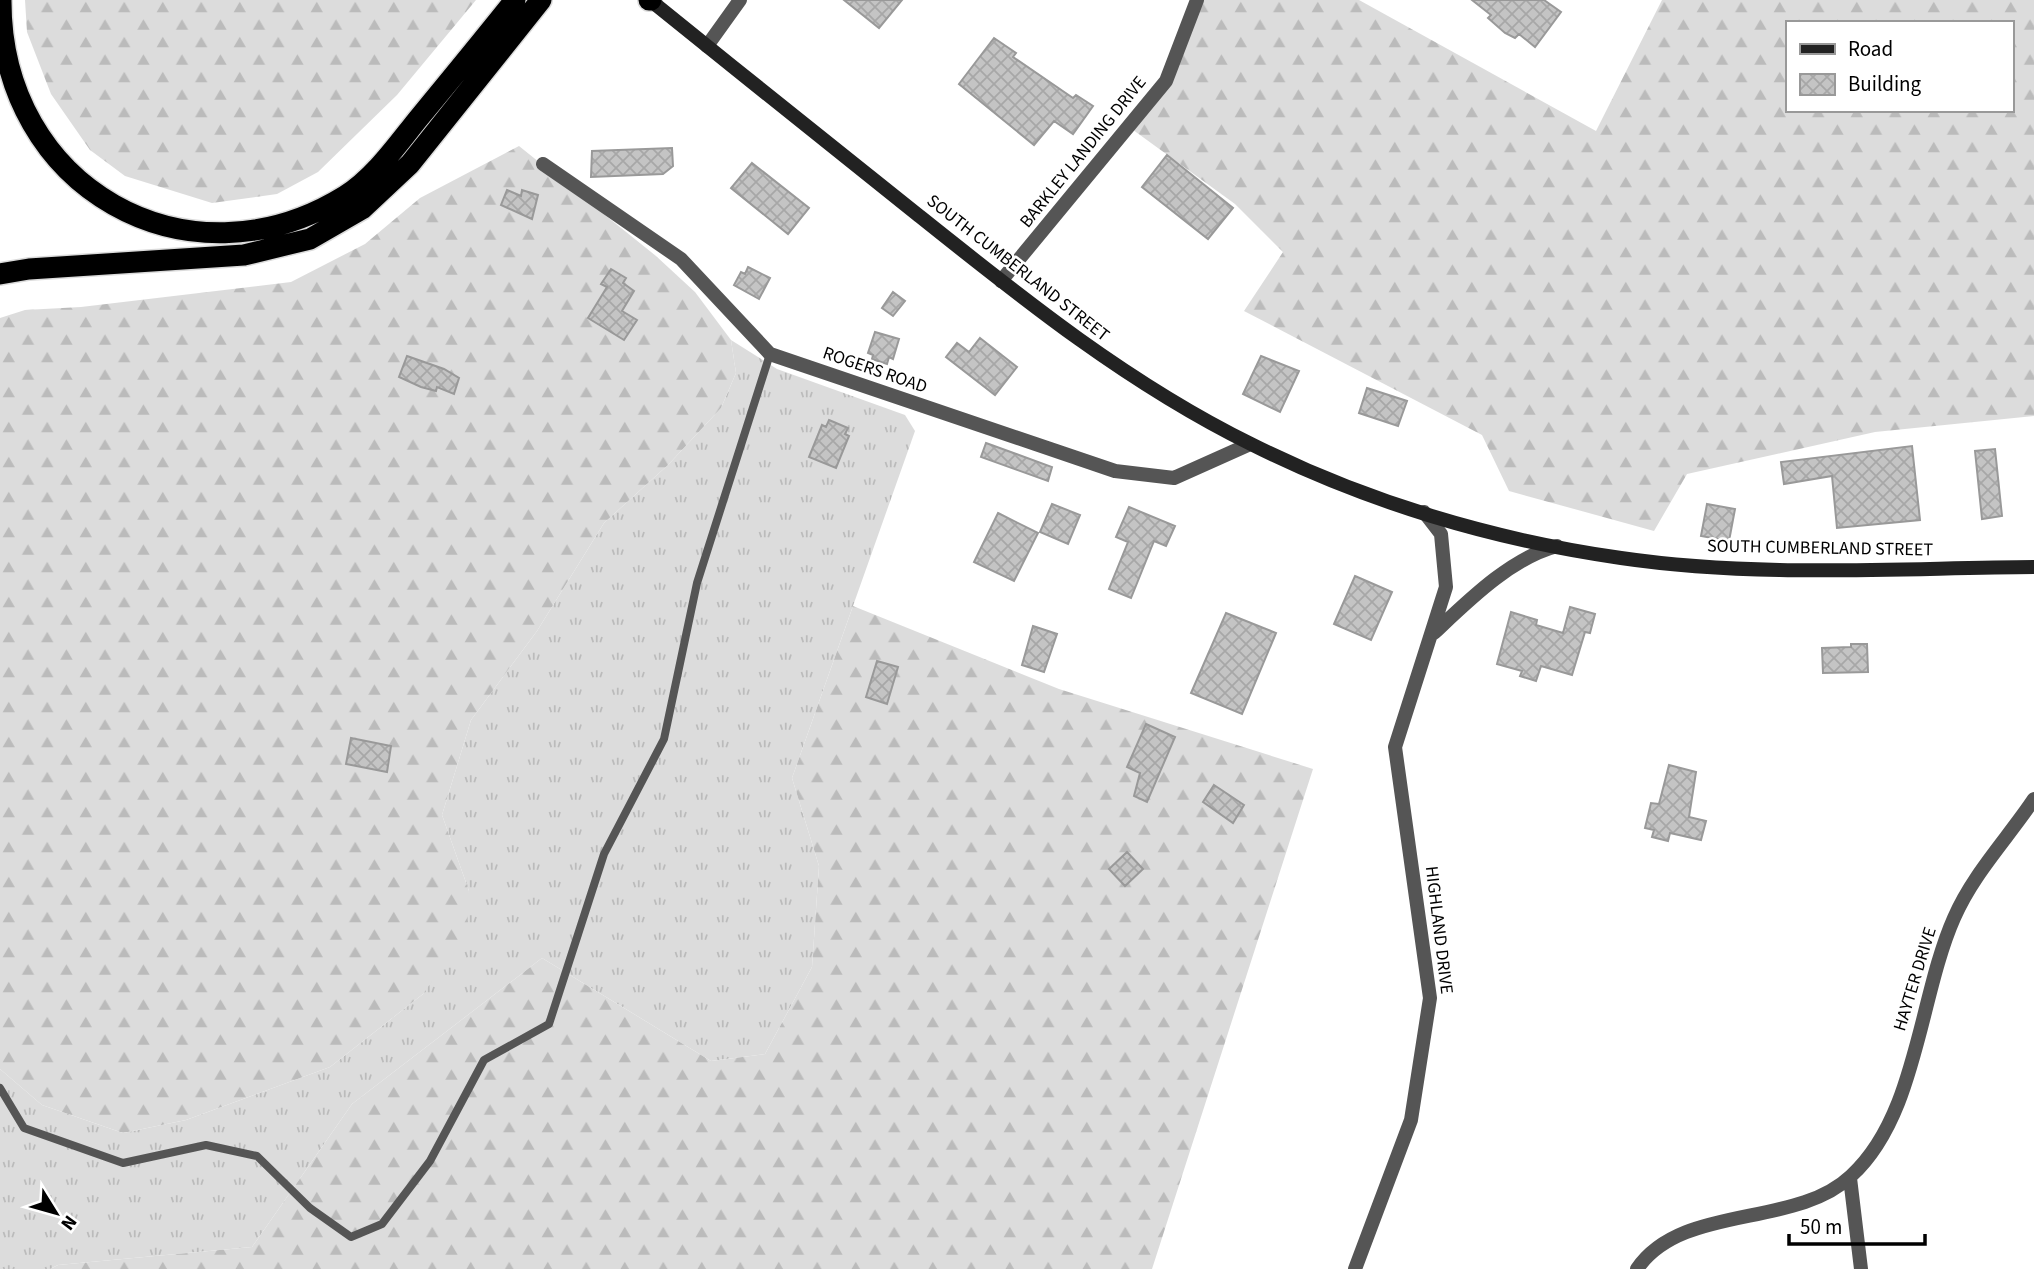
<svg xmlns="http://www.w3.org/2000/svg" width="2034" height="1269" viewBox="0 0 2034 1269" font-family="'Source Sans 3',sans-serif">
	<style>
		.grass { fill: url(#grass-tufts) }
		.forest { fill: url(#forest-firs); fill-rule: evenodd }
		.building { fill: url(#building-cross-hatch); stroke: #999; stroke-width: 2 }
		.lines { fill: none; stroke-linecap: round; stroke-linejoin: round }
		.highway-casing { stroke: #dbdbdb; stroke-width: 24 }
		.lane { stroke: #555; stroke-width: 8 }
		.street { stroke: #555; stroke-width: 14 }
		.secondary { stroke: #222; stroke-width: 14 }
		.highway { stroke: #000; stroke-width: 21 }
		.labels { text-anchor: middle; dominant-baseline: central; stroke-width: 5; stroke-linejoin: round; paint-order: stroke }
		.street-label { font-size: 18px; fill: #000; stroke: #fff }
	</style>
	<defs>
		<pattern id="grass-tufts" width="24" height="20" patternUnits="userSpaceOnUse" patternTransform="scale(1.75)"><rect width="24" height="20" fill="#dcdcdc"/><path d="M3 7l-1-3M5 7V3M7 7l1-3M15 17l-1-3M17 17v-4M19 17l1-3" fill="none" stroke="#bbb"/></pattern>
		<pattern id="forest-firs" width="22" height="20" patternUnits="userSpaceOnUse" patternTransform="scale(1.75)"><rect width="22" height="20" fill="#dcdcdc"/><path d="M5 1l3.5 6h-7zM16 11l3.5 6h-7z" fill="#bbb"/></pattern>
		<pattern id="building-cross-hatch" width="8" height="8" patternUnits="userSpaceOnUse" patternTransform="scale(1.75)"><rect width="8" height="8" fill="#c4c4c4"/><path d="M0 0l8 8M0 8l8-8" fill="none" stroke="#a7a7a7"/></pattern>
	</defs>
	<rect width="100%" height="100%" fill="#fff"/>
	<path class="grass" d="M731,340l46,29 128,46 10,16 -123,347 27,88 -7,101 -47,87 -54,7 -169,-103 -190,146 -100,143 -194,18 -8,4h-50v-200l42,36 81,28 63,-13 144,-53 93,-73 46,-103 -27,-76 29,-95 66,-89 67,-108 64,-58 53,-57 15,-35z"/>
	<path class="forest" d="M25,0h451l-79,95 -79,77 -41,22 -65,9 -87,-27 -35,-26 -39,-56 -24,-62z
		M1197,0h162l237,131 66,-131h372v416l-159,16 -188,42 -33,57 -145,-40 -27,-56 -238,-124 39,-59 -48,-48 -106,-77 37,-46zM1787,23h224v87h-224z
		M519,146l137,110 39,36 36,48 5,33 -15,35 -53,57 -64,58 -67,108 -66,89 -29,95 27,76 -2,40 -44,63 -93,73 -144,53 -63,13 -81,-28 -42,-36v-751l25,-8 56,-3 210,-25 74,-38 55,-46z
		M853,606l206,83 254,80 -161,500h-1102l8,-4 194,-18 100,-143 190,-146 169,103 54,-7 47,-87 7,-101 -27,-88z"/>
	<path class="building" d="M844,0h58l-23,28z
		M1472,0h72l17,12 -26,35 -16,-13 -4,4 -10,-5 -17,-15 3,-3z
		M994,38l22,15 -3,4 60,41 3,-3 17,11 -20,28 -19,-13 -20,24 -75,-61z
		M672,148l1,18 -10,8 -72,3 1,-26z
		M1167,155l66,53 -25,31 -66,-52z
		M752,163l57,45 -21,26 -57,-46z
		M507,190l14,6 1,-6 16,5 -6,24 -31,-14z
		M748,267l22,11 -11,21 -25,-14 7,-13 4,2z
		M611,269l15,9 -3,5 11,8 -12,20 15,9 -13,20 -36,-22 19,-31 -6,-3z
		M893,292l12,9 -12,15 -11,-8z
		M875,332l24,7 -6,20 -4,-2 -2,7 -15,-5 1,-4 -5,-2z
		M980,338l37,29 -22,28 -49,-38 11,-14 12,9z
		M407,356l37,13 15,9 -5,16 -17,-7 -1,4 -15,-4 -22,-10z
		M1261,356l38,15 -19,41 -37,-18z
		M1367,388l40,13 -9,25 -39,-13z
		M829,420l19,8 -3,6 4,2 -13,32 -27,-11 13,-32 4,2z
		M986,443l66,24 -4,14 -67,-24z
		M1912,446l8,74 -83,8 -5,-52 -48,8 -3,-22z
		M1995,449l7,67 -20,3 -7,-68z
		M1052,504l28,11 -12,29 -28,-12z
		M1707,504l28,5 -6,32 -28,-5z
		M1129,507l46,19 -9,20 -12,-5 -23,57 -22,-9 19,-47 -12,-5z
		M998,513l40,20 -24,48 -40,-19z
		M1355,576l37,16 -21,48 -37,-16z
		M1570,607l25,7 -5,19 -5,-1 -13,43 -31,-9 -5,15 -16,-5 2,-5 -25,-7 14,-52 26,8 -1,5 27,8z
		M1226,613l50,20 -34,81 -51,-21z
		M1033,626l24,8 -13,38 -22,-7z
		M1851,644h16l1,28 -45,1 -1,-25 29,-1z
		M877,661l21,6 -11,37 -21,-7z
		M1146,724l29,13 -28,65 -13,-6 6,-23 -13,-6z
		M351,738l40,8 -4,26 -41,-8z
		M1669,765l27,7 -7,45 17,4 -5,19 -31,-7 -2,8 -16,-4 2,-7 -9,-2 6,-25 8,1z
		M1214,785l30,20 -11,18 -30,-21z
		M1127,852l16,17 -18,17 -16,-17z"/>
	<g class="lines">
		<defs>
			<path id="highway" d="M1,0c-1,188 187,293 344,196 29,-18 52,-51 73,-77 33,-40 65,-79 97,-119
				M649,0h2
				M0,274l29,-5 215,-14 66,-16 52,-30 48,-45 131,-164"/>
		</defs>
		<use href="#highway" class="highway-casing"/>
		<path class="lane" d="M0,1088l24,40 99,35 83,-18 51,11 53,52 41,29 31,-13 48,-63 54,-101 65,-36 55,-170 60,-115 33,-156 73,-229"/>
		<path class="street" d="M707,46l33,-46
			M543,164l138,95 89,95 345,117 59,7 76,-34
			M1001,281l165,-200 31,-81
			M1434,633c34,-32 77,-75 123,-87
			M1850,1178l11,91
			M1355,1269l56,-149 19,-122 -35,-251 51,-160 -5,-53 -17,-22
			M1637,1269c45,-66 158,-40 214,-93 66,-60 68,-179 103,-258 19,-44 54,-80 80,-119"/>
		<path class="secondary" d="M650,0c89,72 178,143 268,215 105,84 211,169 333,229 115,58 243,96 370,114 136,20 276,10 413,9"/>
		<use href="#highway" class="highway"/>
	</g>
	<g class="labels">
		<g class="street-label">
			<text transform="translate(1083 152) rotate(-51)">BARKLEY LANDING DRIVE</text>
			<text transform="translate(1018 268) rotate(38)">SOUTH CUMBERLAND STREET</text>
			<text transform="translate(875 370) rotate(19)">ROGERS ROAD</text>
			<text transform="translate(1820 548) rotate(1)">SOUTH CUMBERLAND STREET</text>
			<text transform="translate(1439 930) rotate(83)">HIGHLAND DRIVE</text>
			<text transform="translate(1915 979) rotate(-73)">HAYTER DRIVE</text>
		</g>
	</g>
	<rect x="1786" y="21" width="228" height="91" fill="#ffffff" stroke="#999999" stroke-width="2"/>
	<rect x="1800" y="44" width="35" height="10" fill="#222222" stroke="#999999" stroke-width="2"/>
	<text x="1848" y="56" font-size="21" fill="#000000">Road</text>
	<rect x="1800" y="74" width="35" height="21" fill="url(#building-cross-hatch)" stroke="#999999" stroke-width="2"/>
	<text x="1848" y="91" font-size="21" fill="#000000">Building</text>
	<g transform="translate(56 1213) rotate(127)" stroke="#ffffff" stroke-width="5" paint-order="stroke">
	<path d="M0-5L12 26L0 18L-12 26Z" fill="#000000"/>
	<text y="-10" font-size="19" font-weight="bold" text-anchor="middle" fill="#000000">N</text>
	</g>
	<path d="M1789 1234v10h136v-10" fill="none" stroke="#000000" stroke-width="3.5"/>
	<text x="1800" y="1234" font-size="21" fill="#000000" stroke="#ffffff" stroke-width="5" paint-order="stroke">50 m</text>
</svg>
